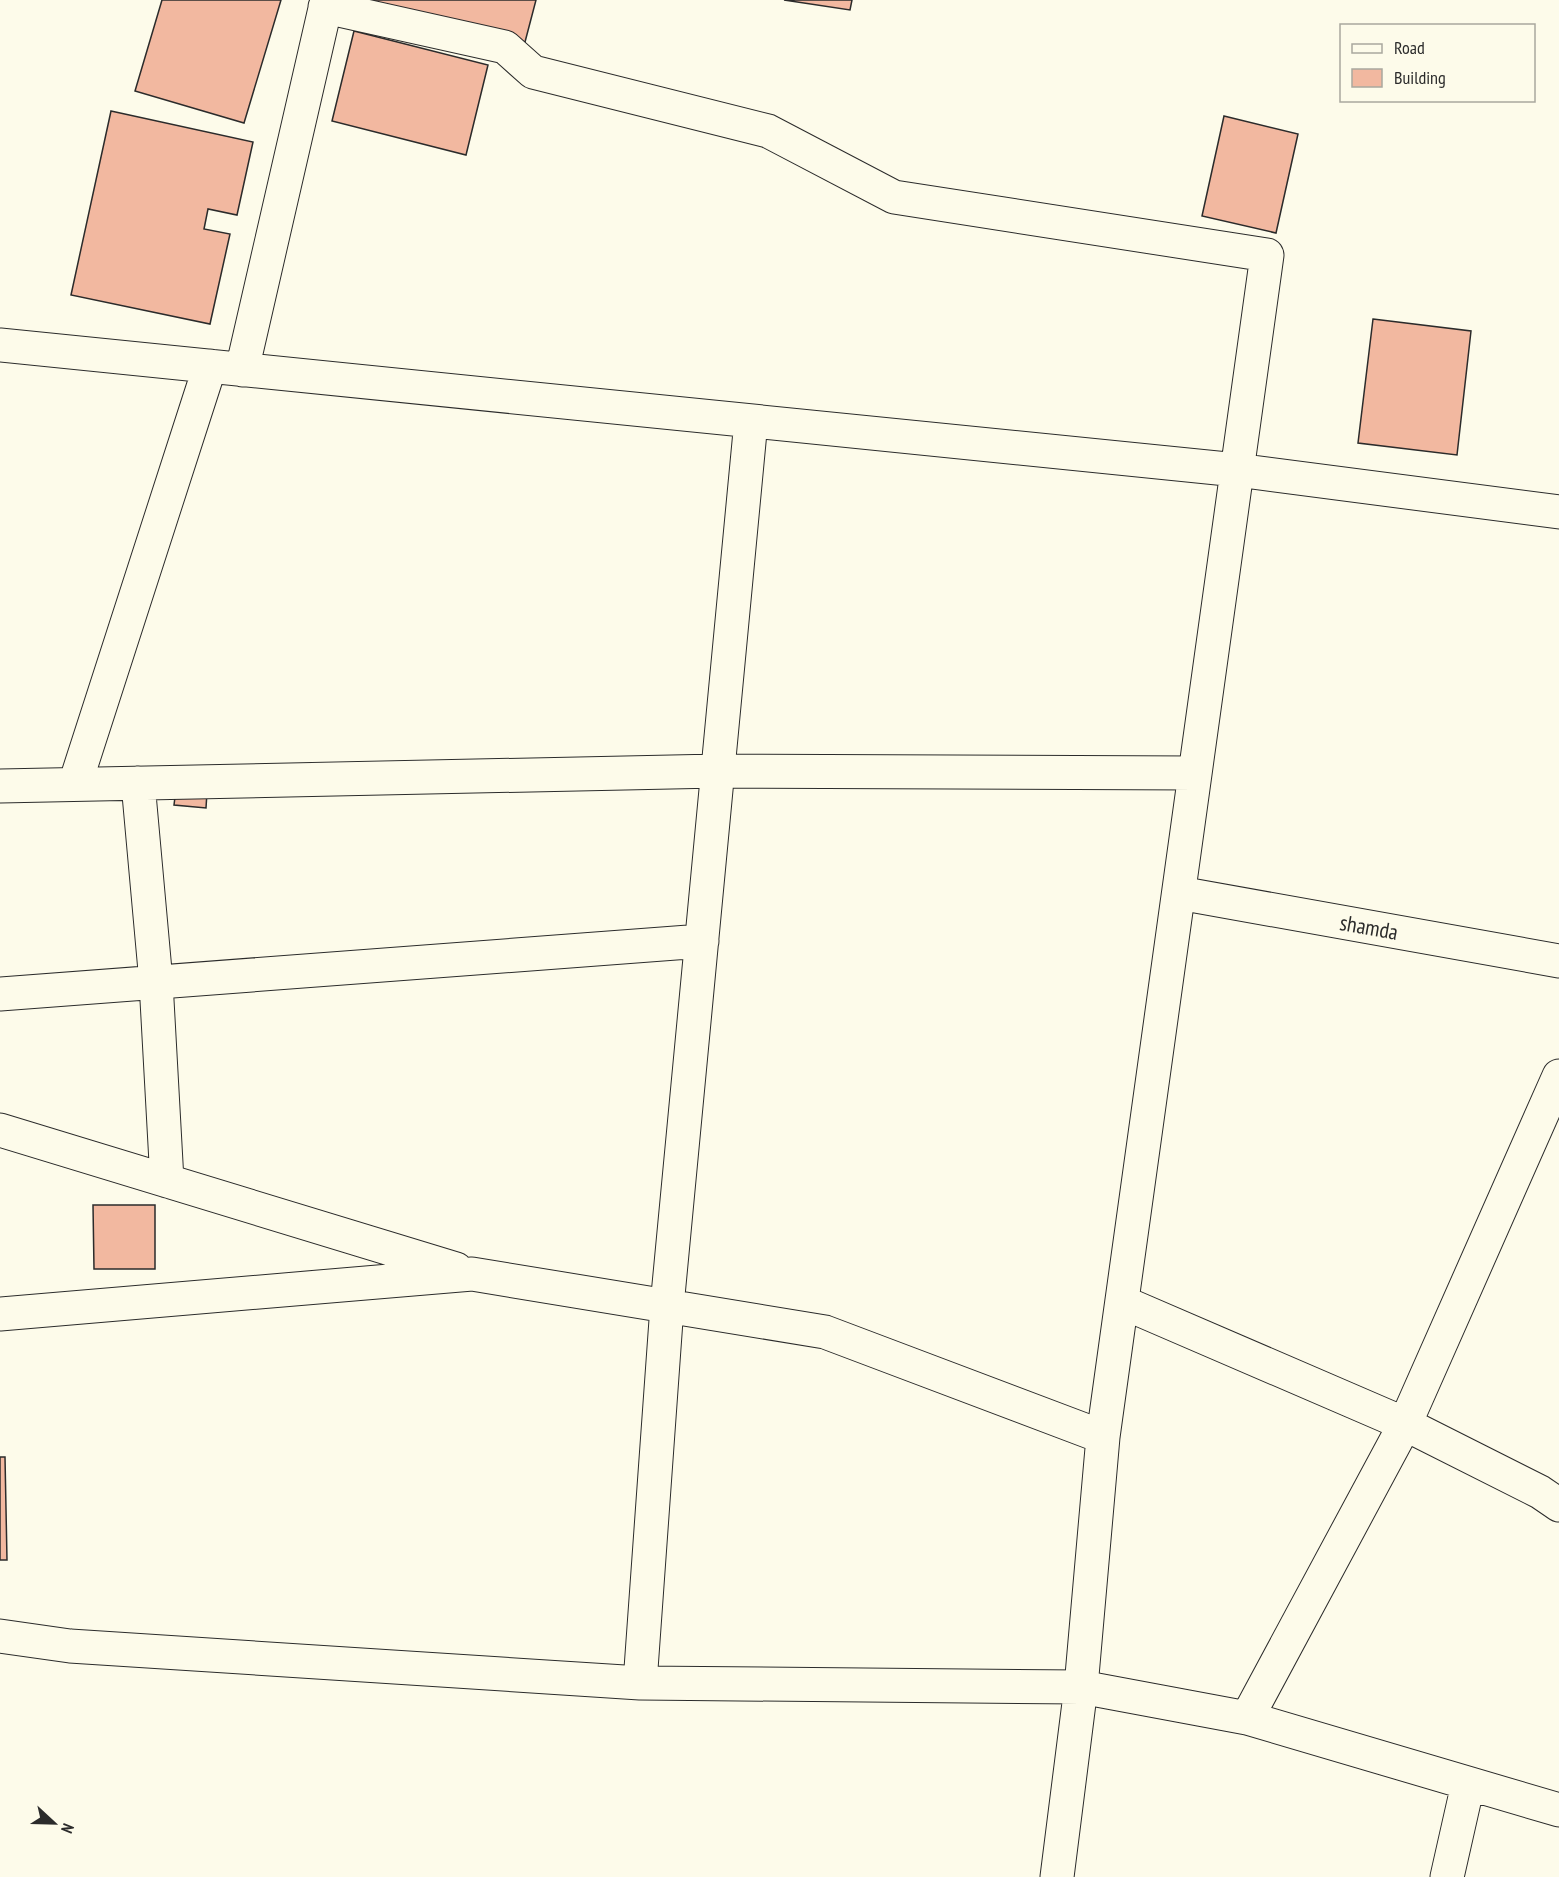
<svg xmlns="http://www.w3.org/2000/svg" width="1559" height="1877" viewBox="0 0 1559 1877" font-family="'PT Sans Narrow',sans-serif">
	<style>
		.building { fill: #f2b8a0; stroke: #2b2b2b; stroke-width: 1.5 }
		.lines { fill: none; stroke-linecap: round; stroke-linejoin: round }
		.minor-casing { stroke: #2b2b2b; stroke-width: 35 }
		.minor { stroke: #fdfbea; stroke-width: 33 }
		.labels { text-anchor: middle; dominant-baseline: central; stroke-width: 4.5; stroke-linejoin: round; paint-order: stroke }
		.street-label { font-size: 22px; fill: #2b2b2b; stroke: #fdfbea }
	</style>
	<rect width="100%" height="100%" fill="#fdfbea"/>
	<path class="building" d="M162,0h119l-37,123 -109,-32z
		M363,0h173l-11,42z
		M784,0h68l-2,10z
		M354,31l134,34 -22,90 -134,-34z
		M111,111l142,31 -16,73 -29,-6 -4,20 26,5 -20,90 -139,-29z
		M1224,116l74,18 -22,99 -74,-17z
		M1373,319l98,12 -14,124 -99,-12z
		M176,789l31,3 -1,16 -32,-3z
		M93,1205h62v64h-61z
		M0,1457h5l2,103h-7z"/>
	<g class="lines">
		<defs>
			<path id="minor" d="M325,7l180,40 28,25 235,59 126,66 373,58 -164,1182 -22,250 -24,190
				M0,345l1237,125 322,42
				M242,370l85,-370
				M138,783l18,199 11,199
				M75,784l135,-418
				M0,786l718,-15 477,2
				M1179,893l380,68
				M0,994l702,-53
				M0,1130l456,139
				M1122,1302l283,122 135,68 19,13
				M0,1314l472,-40 353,58 278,105
				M0,1636l70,10 570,37 441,4 166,31 312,92
				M640,1683l27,-377 84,-885
				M1247,1718l158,-294 154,-348
				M1447,1877l21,-93"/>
		</defs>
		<use href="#minor" class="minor-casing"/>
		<use href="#minor" class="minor"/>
	</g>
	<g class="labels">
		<g class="street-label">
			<text transform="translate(1369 927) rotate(10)">shamda</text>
		</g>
	</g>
	<rect x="1340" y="24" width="195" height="78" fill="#fdfbea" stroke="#a9a89e" stroke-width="1.5"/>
	<rect x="1352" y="44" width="30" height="9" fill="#fdfbea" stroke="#a9a89e" stroke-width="1.5"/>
	<text x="1394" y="54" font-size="18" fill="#2b2b2b">Road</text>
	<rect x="1352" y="69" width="30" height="18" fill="#f2b8a0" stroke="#a9a89e" stroke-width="1.5"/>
	<text x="1394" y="84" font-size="18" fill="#2b2b2b">Building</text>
	<g transform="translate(54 1823) rotate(112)" stroke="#fdfbea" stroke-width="4.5" paint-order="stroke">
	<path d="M0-4.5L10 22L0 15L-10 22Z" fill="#2b2b2b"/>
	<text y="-9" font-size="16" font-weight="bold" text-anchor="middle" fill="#2b2b2b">N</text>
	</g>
</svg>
